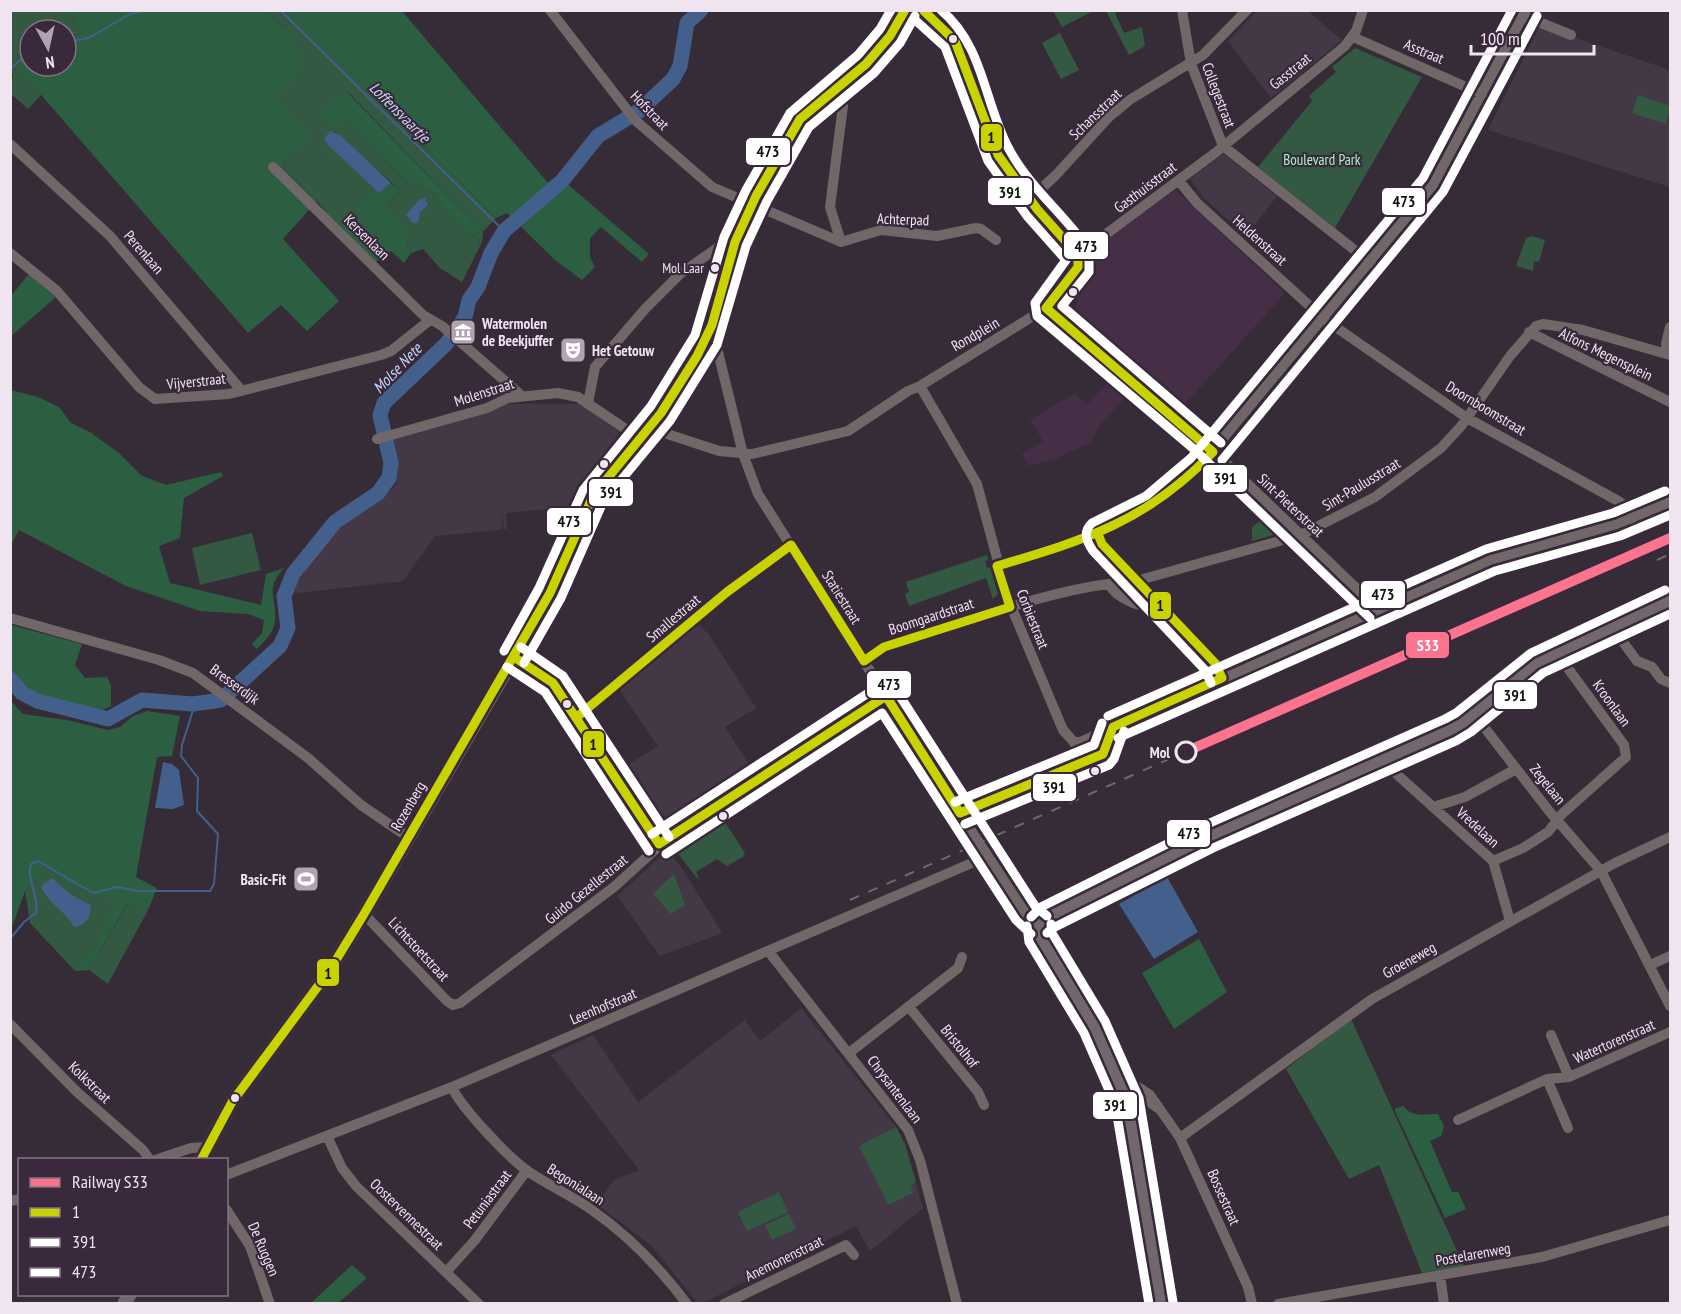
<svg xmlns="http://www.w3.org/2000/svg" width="1681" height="1314" viewBox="0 0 1681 1314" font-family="'PT Sans Narrow',sans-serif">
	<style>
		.built { fill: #452f47 }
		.education { fill: #443847 }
		.green { fill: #335942 }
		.forest { fill: #2c5e41 }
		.water { fill: #43608c }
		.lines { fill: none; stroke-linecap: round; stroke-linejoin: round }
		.stream { stroke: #43608c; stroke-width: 2 }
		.river { stroke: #43608c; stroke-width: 15 }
		.minor { stroke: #716768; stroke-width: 10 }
		.major { stroke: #72676a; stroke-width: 14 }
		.rail { stroke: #71686c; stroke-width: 2; stroke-dasharray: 10 10; stroke-linecap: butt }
		.bus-1-casing { stroke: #3a283c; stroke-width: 14 }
		.bus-2-casing { stroke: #3a283c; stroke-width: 14 }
		.bus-3-casing { stroke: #3a283c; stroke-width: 14 }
		.bus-1 { stroke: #c8d300; stroke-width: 9 }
		.bus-2 { stroke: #fff; stroke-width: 9 }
		.bus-3 { stroke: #fff; stroke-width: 9 }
		.rail-1-casing { stroke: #3a283c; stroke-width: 15 }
		.rail-1 { stroke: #fc738d; stroke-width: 10 }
		.bus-dot { fill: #f0e4f1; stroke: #3a283c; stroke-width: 2 }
		.stop-dot { fill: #3a283c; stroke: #f0e4f1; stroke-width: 3 }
		.labels { text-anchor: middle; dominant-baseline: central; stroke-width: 4.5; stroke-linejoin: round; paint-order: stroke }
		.bus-label { font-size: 14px; fill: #f0e4f1; stroke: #3a283c; text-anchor: end }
		.street-label { font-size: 15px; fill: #f0e4f1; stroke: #3a283c }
		.park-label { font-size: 15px; fill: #a0f7be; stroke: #3a283c }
		.poi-label { font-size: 15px; font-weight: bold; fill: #f0e4f1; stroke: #3a283c; text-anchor: start }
		.stop-label { font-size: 15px; font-weight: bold; fill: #f0e4f1; stroke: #3a283c; text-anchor: end }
		.water-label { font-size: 16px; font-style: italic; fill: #c4d8f5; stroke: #3a283c }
		.line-badge { stroke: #3a283c; stroke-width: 2 }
		.badge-label { font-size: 16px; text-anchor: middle; font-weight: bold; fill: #fff }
		.pale-badge-label { font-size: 16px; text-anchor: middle; font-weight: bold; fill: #111 }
	</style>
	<rect width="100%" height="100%" fill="#362c38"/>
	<path class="built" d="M1175,190l110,103 -106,118 -37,-32 -41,45 -10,18 -34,16 -29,8 -6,-12 21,-13 -13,-21 45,-27 12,12 37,-41 -49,-43 -1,-6 12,-55 17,-18z"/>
	<path class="education" d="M1257,11h51l34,29 -71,58 -43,-57z
		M1540,26l130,44v117l-182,-57z
		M1223,154l54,42 -31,40 -42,-38 -14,-19z
		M505,404h76l38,28 -41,74 -72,7 1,16h-3l-2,-16v16l-2,1 -65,6 -32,45 -114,13 48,-68 38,-22 22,-20 -10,-43 112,-33z
		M697,622l13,14 46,72 -31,19 30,47 -95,60 -4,-2 -36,-62 38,-24 -40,-58z
		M667,851l13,14 42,68 -62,23 -43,-60z
		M801,1008l95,119 9,17 18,64 -53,43 -14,-25 -153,77 -7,-2 -44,-55 -55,-42 17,-24 25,-10 -88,-115 42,-20 45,67 107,-82 15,21z"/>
	<path class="green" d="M11,11h57l16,24 -18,-1v-4h-36v13l-19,23 30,29 -13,14 -17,-15 2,-20 -3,-3z
		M262,11h26l208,207 -13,14 -135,-140 -1,27 58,62 27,11 17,24 33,26 -20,40 -22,-14 -17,-19 -12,4 -5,-6 5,-14 -25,-25 14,-18 -65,-58h-5l-6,8 51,49 -22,19 14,14 -13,11 -16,-14 -4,3 -17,-21 -34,-34 6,-14 -14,-55 19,-64z
		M1053,11h40l-31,16z
		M1106,11h8l10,22 18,-6 3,19 -16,9z
		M1060,33l19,37 -18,9 -19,-36z
		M1355,48l67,29 -87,151 -77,-61 54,-66 -3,-5 27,-24 -4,-5z
		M1638,95l32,11 -4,18 -34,-11z
		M1532,236l13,4 -6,22 -5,-1 -1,10 -17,-5 10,-28z
		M1267,515l13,12v6l-28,8v-14z
		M252,533l9,37 -61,15 -8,-37z
		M987,555l1,5 -3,1 2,7 3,-1 8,27 -5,5 -7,-21 -77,28 -4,-12 4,-2 -3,-10z
		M719,813l26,40 -2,4 -16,9 -10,-7 -21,13 3,6h-2l-25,-32z
		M49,870l20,15 46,17 -20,42 -20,27 -45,-48 -5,-32z
		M674,874l11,31 -14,9 -18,-20z
		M129,901l19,9 -40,74 -19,-14z
		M1351,1019l113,247 -42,7 -43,-108 -30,14 -63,-110z
		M896,1127l9,17 11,38 -5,4 2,7 -25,12 -29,-59z
		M779,1192l9,20 -41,19 -9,-19z
		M789,1214l7,15 -24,11 -7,-15z"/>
	<path class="forest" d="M68,11h194l32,23 7,36 -26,28 36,38 -22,17 -6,14 34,34 -34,38 56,62 -32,30 -26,-26 -33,28 -207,-238 -30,-29 19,-23v23h36v-32l18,1z
		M288,11h114l152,179 11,-8 84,72 -7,8 -41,-35 -11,11v19l5,10 -13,13 -27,-20 -48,-47 -11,5z
		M347,92l136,140 -1,10 -33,-26 -17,-24 -27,-11 -58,-62 -12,12 -14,-18z
		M391,183l9,7 -14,18 25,25 -5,14 5,6 -7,10 -13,-12 -15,11 -42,-40 4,-4 16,15 12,-11 -13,-14 22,-19 4,4z
		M29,274l27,23 -45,39 -1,-39z
		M11,390l27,7 21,10 12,16 19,9 30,22 22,22 24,9 55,-13 2,4 -39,22 -4,40 -21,8 11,37 91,22 5,-31 18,-6c-20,22 -7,29 -9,53 -1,12 -11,20 -18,28l-5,-5 10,-11 2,-13 -16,-6 -48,-3 -74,-25 -107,-56 -8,15z
		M11,625l71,19 -7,21 10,13 22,-1 4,8v21l-8,4c-20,-4 -63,-9 -78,-22 -5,-5 -8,-12 -14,-17z
		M11,701l12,13 44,6 41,10 12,-3 13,-11 14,-5 33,5 -8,40 -15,1 -21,120 21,11 -9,22 -20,-8 -39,68 -14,1 20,-27 19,-42 -45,-17 -20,-15 -24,21 -14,39z
		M1199,939l28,53 -53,37 -32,-56z
		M1403,1106c10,12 22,8 35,8l6,12 -3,10 -11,5 22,51h6l8,17 -21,9 -51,-109z
		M352,1265l15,13 -29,25h-27z"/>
	<path class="water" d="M330,131l10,4 51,48 -12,10 -51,-48 -4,-6z
		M425,198l3,7 -8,7 -2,10 -5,1 -7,-8 14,-16z
		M163,762l9,2 7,6 5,35 -11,4 -18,-1z
		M1167,877l31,55 -44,27 -35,-55z
		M52,878l18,16 20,11c3,11 -5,21 -16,22 -9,-17 -26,-23 -33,-41z"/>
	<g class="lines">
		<path class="stream" d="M280,10l224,221
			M66,42l23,-4 41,-24 18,-4
			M10,69l20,-17
			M10,939l14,-17 12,-9c3,-17 -10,-34 -5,-49l7,-3 55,32 24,-6 21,4h72l4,-7 4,-50 -21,-23 1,-33 -17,-22 1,-11 13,-41"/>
		<path class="river" d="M10,679l12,14 15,8 71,18 34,-19 51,4 28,-4 59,-54 8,-18 -4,-32 9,-22 42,-52 43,-29 11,-15 2,-15 -11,-48 4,-12 62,-59 19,-27 4,-17 9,-13 13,-34 13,-22 58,-50 36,-45 41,-25 34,-32 7,-13 7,-43 14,-13"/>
		<path class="minor" d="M550,10l85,110 77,67 129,55
			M922,10l18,15 15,16 43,114 39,54 41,46
			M1182,10l9,54 32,82 148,117
			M1524,16l47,19
			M1353,37l129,57
			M839,88l4,18 -13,101 11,35
			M10,144l100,92 132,155
			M273,167l150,148 19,11 79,69
			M1179,181l18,22 127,116 143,99 153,84 9,8 3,9
			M1030,199l26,-24 53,-58 22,-18 72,-44 44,-45
			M841,242l40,-12 56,6 39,-8 5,1 15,11
			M10,253l47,38 82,96 16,12 74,-5 152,-39 10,-4 39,-31
			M1078,255l137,-102 130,-107 11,-15 7,-21
			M1046,308l157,133 175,168
			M1529,332l141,70
			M706,340l12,12 25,102 15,40 212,335 56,85 13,11
			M1667,354l-1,-10 4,-17
			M920,386l57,98 31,115 55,131 11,12 7,21
			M588,403l7,-36 50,-58 35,-35 40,-28 15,-4
			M649,428l70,23 33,3 96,-23 60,-40 12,-5 126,-78 32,-41v-12
			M377,439l110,-31 21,-10 50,-5 20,4 61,41
			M1098,534l4,10 113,119 7,15
			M997,566c79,-24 143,-40 203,-100l233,-281 93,-175
			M1109,584c7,15 35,26 51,21
			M10,618l149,42 34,13 115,85 53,47 47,32
			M1623,642l14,19 15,6 9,12 9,4
			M514,657l39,26 15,20 91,141
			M864,661c23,-20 55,-26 84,-35 61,-19 125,-41 188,-45l165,-46 74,-38 66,-49 21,-23 48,-69 26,-30 7,-2 40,6 87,25
			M1474,714l75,97 52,60 69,135
			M577,717l150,-125 64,-47
			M1074,742h6l411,-182 126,-36 53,-22
			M1381,760l112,101 17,60
			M1433,807l32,-10 51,-28
			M960,813l143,-59 10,-27
			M1493,861l30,-13 25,-16 14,-18 64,-57 -2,-12 -68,-93
			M364,914l83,87 6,4 7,-2 154,-116 55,-50 217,-141
			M769,952l139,178 12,30 37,144
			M1650,965l20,-9
			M909,1007l69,85 6,13
			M10,1024l67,68 66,58 7,10
			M1551,1035l18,42
			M849,1053l109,-85 4,-11
			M1547,1079l21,49
			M1121,1085l17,2 12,8 30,43 68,149 4,17
			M452,1087c9,21 58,72 77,85 21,14 43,24 63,38 37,26 68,58 95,94
			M1127,1101l22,1 9,6
			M1458,1120l89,-41 22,-2 101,-45
			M327,1136l15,32 14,18 123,118
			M1180,1138l192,-139 243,-136 55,-26
			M155,1160l36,-12 16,-1
			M226,1175l226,-88 536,-231
			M10,1201l10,-2
			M226,1209l24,37 20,58
			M446,1272l29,-32 52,-70
			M1440,1275l4,29
			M724,1304l122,-59 8,10
			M1278,1304l264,-47 128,-37"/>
		<path class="major" d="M201,1160l31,-58 98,-132 34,-56 159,-272 27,-49 43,-97 68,-83 36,-57 15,-31 23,-83 21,-46 44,-77 66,-55 24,-28 15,-26
			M124,1304l6,-10
			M1161,1304l-34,-203 -32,-74 -55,-90 -1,-12 7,-7 162,-81 242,-107 13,-7 74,-60 133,-62"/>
		<path class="rail" d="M1657,560l13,-6
			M850,900l335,-148"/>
		<defs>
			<path id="bus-1" d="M923,10l32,31 43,114 39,54 41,46
				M1046,308l167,144
				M1046,308l32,-41v-12
				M1098,534l4,10 113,119 7,15
				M514,657l39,26 106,161
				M886,696l74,117
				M577,717l150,-125 64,-47 73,116 20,-14 126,-40 -13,-41c88,-26 151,-45 216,-114
				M1113,727l109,-49
				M960,813l143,-59 10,-27
				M659,844l227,-148
				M201,1160l31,-58 98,-132 34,-56 186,-321 43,-97 68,-83 36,-57 15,-31 23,-83 21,-46 44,-77 66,-55 24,-28 15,-26"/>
			<path id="bus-2" d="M914,19l31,28 43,114 39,55 39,44 -31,43 2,13 158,134 175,168
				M1222,460l221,-268 94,-176
				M524,663l37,-65 42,-96 67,-81 47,-76 29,-99 21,-45 42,-74 65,-54 26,-30 15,-27
				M507,667l38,25 104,159
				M1118,738l377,-167 125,-35 50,-21
				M965,824l144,-59 5,-6 10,-28
				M666,854l216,-141 134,207 15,14
				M1027,926l2,16 55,91 31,71 34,200
				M1047,933l6,-5 160,-80 243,-107 15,-9 72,-59 127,-59"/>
			<path id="bus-3" d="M941,10c43,36 43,93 68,139 20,38 56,66 80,101v22l-27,34 159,137
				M521,647l42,29 106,161
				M504,651l35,-63 44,-98 68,-84 44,-71 29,-98 22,-47 44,-77 68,-58 22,-26 11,-19
				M1211,683l-6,-13 -112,-119c-6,-9 -11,-19 -1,-28l54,-27 45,-38 232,-280 89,-168
				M1108,716l378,-167 127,-36 52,-22
				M955,802l139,-57 8,-22
				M652,834l227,-148 10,-2 7,6 139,216 12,10
				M1031,917l10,-10 162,-81 242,-107 11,-6 75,-60 134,-63
				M1051,924l1,9 53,88 34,77 34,204"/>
		</defs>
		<use href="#bus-1" class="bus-1-casing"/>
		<use href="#bus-2" class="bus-2-casing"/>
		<use href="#bus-3" class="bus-3-casing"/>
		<use href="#bus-1" class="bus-1"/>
		<use href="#bus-2" class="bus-2"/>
		<use href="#bus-3" class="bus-3"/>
		<defs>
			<path id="rail-1" d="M1185,752l485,-214"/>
		</defs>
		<use href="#rail-1" class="rail-1-casing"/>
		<use href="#rail-1" class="rail-1"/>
	</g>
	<defs>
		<symbol id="museum-square" viewBox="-11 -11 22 22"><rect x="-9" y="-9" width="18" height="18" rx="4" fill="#afa4b0" stroke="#3a283c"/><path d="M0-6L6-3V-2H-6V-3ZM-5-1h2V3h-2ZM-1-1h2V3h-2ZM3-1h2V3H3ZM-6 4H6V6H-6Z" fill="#fff"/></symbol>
		<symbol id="theatre-square" viewBox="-11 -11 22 22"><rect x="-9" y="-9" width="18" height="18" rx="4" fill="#afa4b0" stroke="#3a283c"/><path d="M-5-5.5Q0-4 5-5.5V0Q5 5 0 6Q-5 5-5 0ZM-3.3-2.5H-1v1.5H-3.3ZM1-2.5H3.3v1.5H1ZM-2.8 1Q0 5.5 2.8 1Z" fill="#fff"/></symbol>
		<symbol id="stadium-square" viewBox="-11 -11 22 22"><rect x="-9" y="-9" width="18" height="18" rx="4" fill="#afa4b0" stroke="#3a283c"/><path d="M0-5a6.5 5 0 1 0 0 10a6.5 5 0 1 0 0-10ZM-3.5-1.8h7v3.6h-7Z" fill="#fff"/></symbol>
	</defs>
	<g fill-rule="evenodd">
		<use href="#museum-square" x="448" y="317" width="30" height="30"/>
		<use href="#theatre-square" x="558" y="335" width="30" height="30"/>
		<use href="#stadium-square" x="291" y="864" width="30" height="30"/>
	</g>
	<g class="bus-dot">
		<circle cx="953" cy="39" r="5"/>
		<circle cx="715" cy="268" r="5"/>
		<circle cx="1073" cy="292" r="5"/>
		<circle cx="604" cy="464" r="5"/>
		<circle cx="567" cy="704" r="5"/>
		<circle cx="1095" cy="771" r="5"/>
		<circle cx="723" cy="816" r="5"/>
		<circle cx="235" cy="1098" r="5"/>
	</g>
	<circle class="stop-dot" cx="1186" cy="752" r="10"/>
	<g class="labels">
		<g class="bus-label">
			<text x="704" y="268">Mol Laar</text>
		</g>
		<g class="street-label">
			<text transform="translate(1424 51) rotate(23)">Asstraat</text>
			<text transform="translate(1290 71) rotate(-39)">Gasstraat</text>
			<text transform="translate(1219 95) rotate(69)">Collegestraat</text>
			<text transform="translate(650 110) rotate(46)">Hofstraat</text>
			<text transform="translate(1095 114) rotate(-44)">Schansstraat</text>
			<text transform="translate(1145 187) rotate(-37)">Gasthuisstraat</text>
			<text transform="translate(903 219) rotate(2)">Achterpad</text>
			<text transform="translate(367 237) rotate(45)">Kersenlaan</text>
			<text transform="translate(1260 240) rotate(42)">Heldenstraat</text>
			<text transform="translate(144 252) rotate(49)">Perenlaan</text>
			<text transform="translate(975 334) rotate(-30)">Rondplein</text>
			<text transform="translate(1606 354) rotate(26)">Alfons Megensplein</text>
			<text transform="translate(196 381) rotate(-6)">Vijverstraat</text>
			<text transform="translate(484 392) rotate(-18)">Molenstraat</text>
			<text transform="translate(1486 408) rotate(31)">Doornboomstraat</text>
			<text transform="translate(1361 484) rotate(-31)">Sint-Paulusstraat</text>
			<text transform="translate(1291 505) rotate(43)">Sint-Pieterstraat</text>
			<text transform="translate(842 597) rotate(58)">Statiestraat</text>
			<text transform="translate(931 616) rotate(-18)">Boomgaardstraat</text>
			<text transform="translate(673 618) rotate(-40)">Smallestraat</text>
			<text transform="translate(1033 619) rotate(68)">Corbiestraat</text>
			<text transform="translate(235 684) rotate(36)">Bresserdijk</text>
			<text transform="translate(1612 703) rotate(54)">Kroonlaan</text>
			<text transform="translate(1548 784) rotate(51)">Zegelaan</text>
			<text transform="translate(408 806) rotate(-60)">Rozenberg</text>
			<text transform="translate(1478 827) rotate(42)">Vredelaan</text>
			<text transform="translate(586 889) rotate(-39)">Guido Gezellestraat</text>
			<text transform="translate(419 949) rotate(47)">Lichtstoetstraat</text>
			<text transform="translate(1409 960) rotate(-29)">Groeneweg</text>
			<text transform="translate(603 1006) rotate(-23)">Leenhofstraat</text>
			<text transform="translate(1614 1041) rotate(-24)">Watertorenstraat</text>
			<text transform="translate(960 1046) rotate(51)">Bristolhof</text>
			<text transform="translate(90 1082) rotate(44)">Kolkstraat</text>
			<text transform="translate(895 1089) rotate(53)">Chrysantenlaan</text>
			<text transform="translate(576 1184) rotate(32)">Begonialaan</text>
			<text transform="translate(1224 1197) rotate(66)">Bossestraat</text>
			<text transform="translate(487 1199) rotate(-53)">Petuniastraat</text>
			<text transform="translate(407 1214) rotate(44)">Oostervennestraat</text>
			<text transform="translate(264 1249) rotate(67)">De Ruggen</text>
			<text transform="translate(1473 1254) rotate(-10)">Postelarenweg</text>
			<text transform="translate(784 1258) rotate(-26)">Anemonenstraat</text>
		</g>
		<g class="park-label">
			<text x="1322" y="159">Boulevard Park</text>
		</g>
		<g class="poi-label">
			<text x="482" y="323">Watermolen<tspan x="482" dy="17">de Beekjuffer</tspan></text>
			<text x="592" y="350">Het Getouw</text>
			<text x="286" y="879" text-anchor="end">Basic-Fit</text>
		</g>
		<g class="stop-label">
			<text x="1170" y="752">Mol</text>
		</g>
		<g class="water-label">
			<text transform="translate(400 112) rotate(45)">Loffensvaartje</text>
			<text transform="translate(397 368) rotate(-46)">Molse Nete</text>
		</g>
	</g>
	<g class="line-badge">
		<rect x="980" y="123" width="23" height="29" rx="6" fill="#c8d300"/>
		<rect x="745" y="137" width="46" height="29" rx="6" fill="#fff"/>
		<rect x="987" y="177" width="46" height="29" rx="6" fill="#fff"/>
		<rect x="1381" y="187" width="45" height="29" rx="6" fill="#fff"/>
		<rect x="1063" y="231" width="46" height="29" rx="6" fill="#fff"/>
		<rect x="1202" y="464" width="46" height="29" rx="6" fill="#fff"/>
		<rect x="588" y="478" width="46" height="29" rx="6" fill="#fff"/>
		<rect x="546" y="507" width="46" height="29" rx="6" fill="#fff"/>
		<rect x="1360" y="580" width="46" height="29" rx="6" fill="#fff"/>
		<rect x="1149" y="591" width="23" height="29" rx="6" fill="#c8d300"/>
		<rect x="1405" y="631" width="45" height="28" rx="6" fill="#fc738d"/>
		<rect x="866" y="670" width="46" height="29" rx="6" fill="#fff"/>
		<rect x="1493" y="681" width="45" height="29" rx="6" fill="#fff"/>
		<rect x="582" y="730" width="23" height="28" rx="6" fill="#c8d300"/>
		<rect x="1032" y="773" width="45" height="29" rx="6" fill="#fff"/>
		<rect x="1166" y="819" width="45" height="29" rx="6" fill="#fff"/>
		<rect x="316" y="958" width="24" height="29" rx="6" fill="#c8d300"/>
		<rect x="1092" y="1091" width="46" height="29" rx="6" fill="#fff"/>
	</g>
	<g class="badge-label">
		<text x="1428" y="651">S33</text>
	</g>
	<g class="pale-badge-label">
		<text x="991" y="143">1</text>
		<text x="768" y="157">473</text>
		<text x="1010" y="198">391</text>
		<text x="1404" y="207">473</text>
		<text x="1086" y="252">473</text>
		<text x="1225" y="484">391</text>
		<text x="611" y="498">391</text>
		<text x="569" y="527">473</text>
		<text x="1383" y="600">473</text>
		<text x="1160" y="611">1</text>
		<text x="889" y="690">473</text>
		<text x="1515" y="701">391</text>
		<text x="593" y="750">1</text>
		<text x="1054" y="793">391</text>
		<text x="1189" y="839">473</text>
		<text x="328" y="979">1</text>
		<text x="1115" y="1111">391</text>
	</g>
	<rect width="1681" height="1314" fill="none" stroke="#f0e4f1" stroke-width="24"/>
	<rect x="18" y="1158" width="210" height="138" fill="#3a283c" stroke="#837384" stroke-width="1.5"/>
	<rect x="30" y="1178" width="30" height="9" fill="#fc738d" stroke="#837384" stroke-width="1.5"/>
	<text x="72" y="1188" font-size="18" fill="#f0e4f1">Railway S33</text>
	<rect x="30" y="1208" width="30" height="9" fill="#c8d300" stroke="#837384" stroke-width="1.5"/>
	<text x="72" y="1218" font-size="18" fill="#f0e4f1">1</text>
	<rect x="30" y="1238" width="30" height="9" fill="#ffffff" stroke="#837384" stroke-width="1.5"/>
	<text x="72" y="1248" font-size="18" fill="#f0e4f1">391</text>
	<rect x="30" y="1268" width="30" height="9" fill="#ffffff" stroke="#837384" stroke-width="1.5"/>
	<text x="72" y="1278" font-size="18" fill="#f0e4f1">473</text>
	<g transform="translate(48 48) rotate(172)"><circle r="28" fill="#3a283c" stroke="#837384" stroke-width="1.5"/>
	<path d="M0-4.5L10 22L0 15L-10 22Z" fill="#afa4b0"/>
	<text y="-9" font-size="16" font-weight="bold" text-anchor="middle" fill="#f0e4f1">N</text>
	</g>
	<path d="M1471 45v9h123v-9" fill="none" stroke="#f0e4f1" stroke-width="3"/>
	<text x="1480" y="45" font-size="18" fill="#f0e4f1" stroke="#3a283c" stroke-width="4.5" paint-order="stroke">100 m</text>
</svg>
